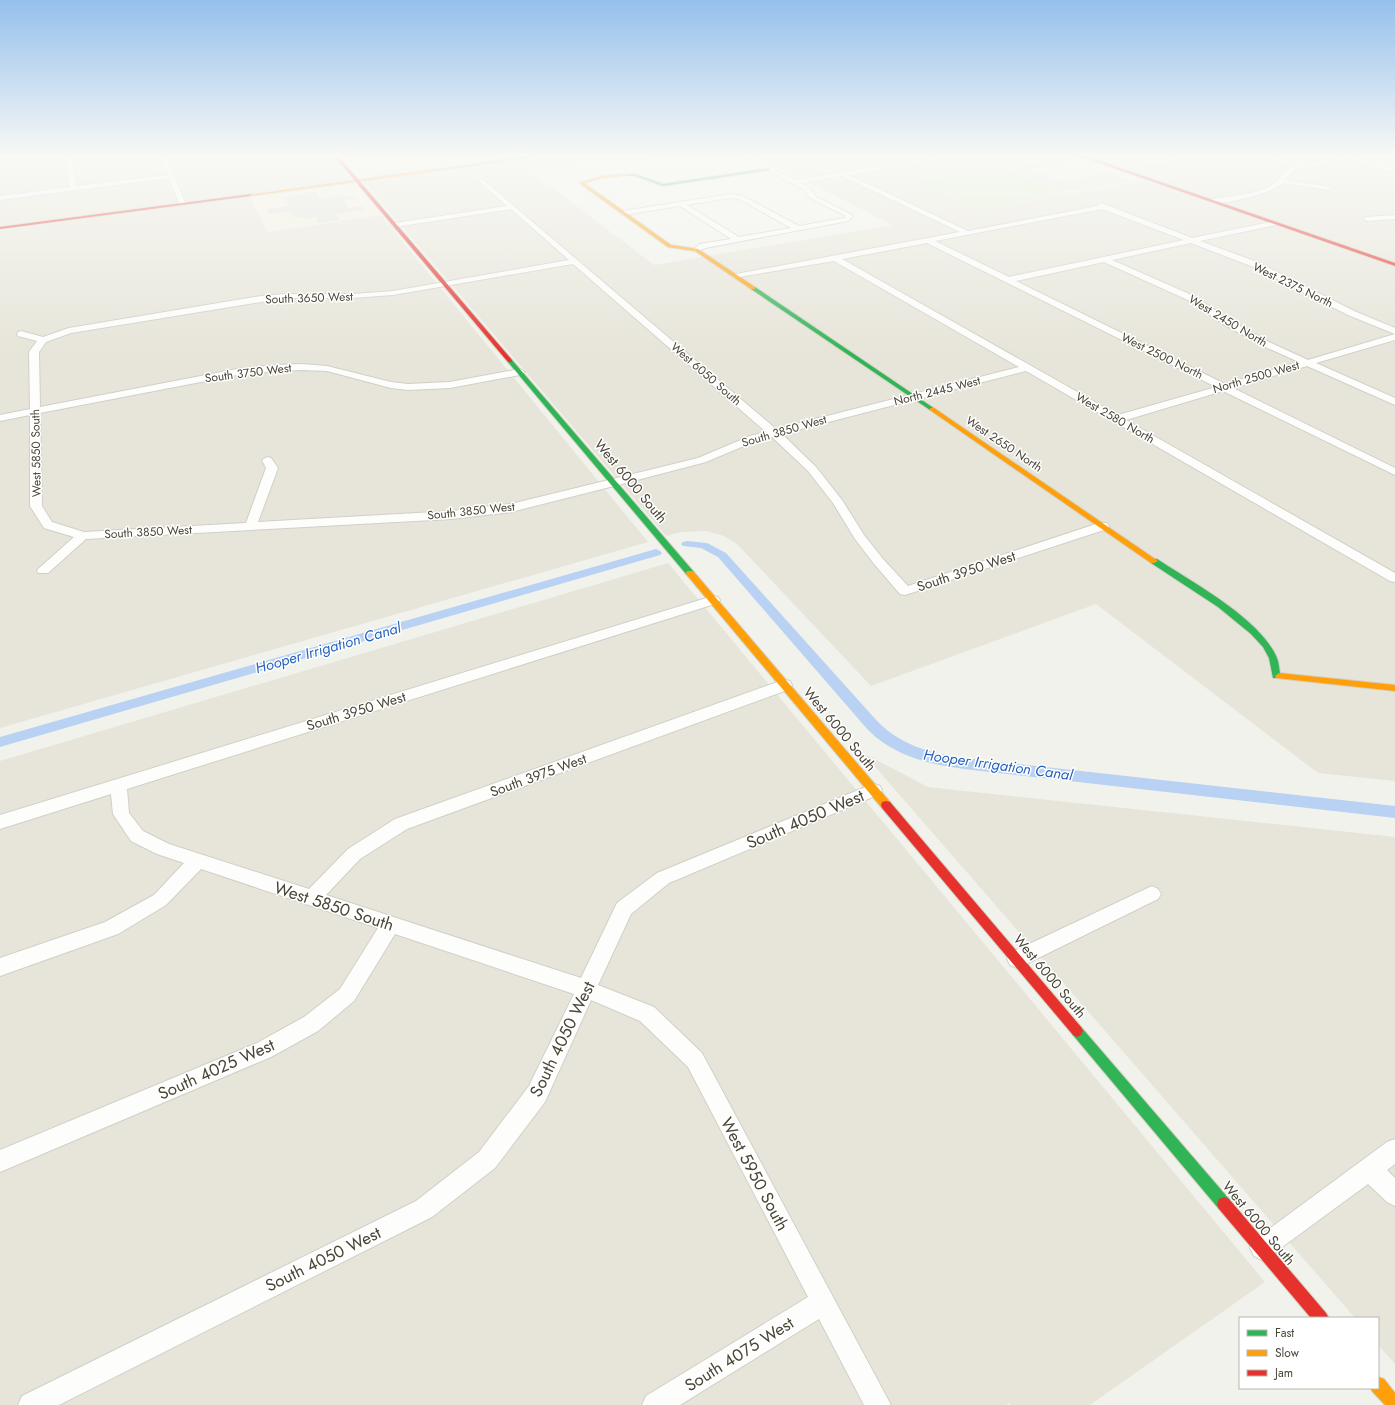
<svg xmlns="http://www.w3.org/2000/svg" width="1395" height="1405" viewBox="0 0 1395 1405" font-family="Jost,sans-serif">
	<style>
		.residential { fill: #e7e5d9 }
		.commercial { fill: #f5f0de }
		.green { fill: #daefca }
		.parking { fill: #e1e1da }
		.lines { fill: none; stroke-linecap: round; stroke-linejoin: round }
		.canal { fill: #b9d2f3; fill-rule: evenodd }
		.street-casing { stroke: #d0d0c9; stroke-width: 2 }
		.fast-casing { stroke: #d2d0c2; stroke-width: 2 }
		.slow-casing { stroke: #d2d0c2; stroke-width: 2 }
		.jam-casing { stroke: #d2d0c2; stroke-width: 2 }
		.street { fill: #fdfdfc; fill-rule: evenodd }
		.fast { fill: #30b455; fill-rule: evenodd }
		.slow { fill: #ff9f0a; fill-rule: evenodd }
		.jam { fill: #e5322d; fill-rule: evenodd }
		.labels { text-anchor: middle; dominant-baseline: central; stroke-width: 3; stroke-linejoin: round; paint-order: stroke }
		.far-street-label { font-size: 12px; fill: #4a4536; stroke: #fff }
		.street-label { font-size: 14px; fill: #4a4536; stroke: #fff }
		.water-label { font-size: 15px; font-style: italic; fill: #2763be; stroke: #fff }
		.near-street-label { font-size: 17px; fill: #4a4536; stroke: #fff }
	</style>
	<rect width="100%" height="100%" fill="#f2f2ec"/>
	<path class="residential" d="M0,157h332l20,23 -352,46z
		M541,157h105l5,3 -28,4 -10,-6 -84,12 125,95 239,-40 -132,-66 297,-2 -145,24 66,29 165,-30 251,87v514l-77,-8 -222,-169 -225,82 -134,-142 -13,-8 -17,-5 -26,1 -15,4 -303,-355z
		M1089,157h306v105z
		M249,196l19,36 113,-17 267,327 -648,186v-497z
		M668,563l597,719 -175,123h-79l-2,-2 -3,2h-1006v-644z
		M863,753l65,34 467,50v527l-17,-19v-27h-23z"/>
	<path class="commercial" d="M342,157h180l-161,22z
		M356,182l25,33 -113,17 -19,-36z"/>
	<path class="green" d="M1000,167l64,23h-2l7,3 -90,17 -67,-29z"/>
	<path class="parking" d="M1065,157l11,4 -47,8 30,12 49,-9 24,9 -56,10 -6,-2 -6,1 -54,-21 5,-1 -4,-2z
		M315,192l5,7 23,-4 2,2 9,-1 2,2 -12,2 5,8 13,-2 3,4 -29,4 4,6 -21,3 -3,-6 -12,2 -1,-2 -8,1 -4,-7 -22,3 -3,-5 23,-3 -5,-9z"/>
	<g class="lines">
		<path class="canal" d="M687,541l20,2 19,10 152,169c24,24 53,31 86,36l431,48v12l-431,-49c-36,-5 -70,-13 -96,-39l-150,-173 -17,-9 -18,-2 -2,-2 2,-2z
			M656,549l4,2 2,2 -2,2 -660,192v-10z"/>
		<defs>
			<path id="street" d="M65,157h6l5,29 92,-11 -7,-18h6l18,46 -3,2 -3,-2 -10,-25 -169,22v-4l70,-9z
				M748,157h8l15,11 24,12 141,-23h16l-103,18 119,56 130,-25 1,-2 2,-1 91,35 84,-17v4l-76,16 57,21 97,49 41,17v6l-47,-19 -97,-49 -60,-23 -79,17 84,37 33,23 40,22 39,18 87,-26v6l-79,23 79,35v7l-88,-39 -74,22 162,80v7l-172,-84 -97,29 269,153v9l-5,-1 -364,-210 -244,63 34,33 26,33 22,35 19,24 25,27 191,-63h8l2,3 -2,3 -202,66 -5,-1 -25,-29 -20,-26 -22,-36 -25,-32 -36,-34 -14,3 -52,22 -88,23 -107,27 -59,7 -366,20 -38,34h-10l-1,-3 37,-33 -30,-9 -14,-22v-91l-30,6v-6l30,-6 -1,-57 8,-11 -19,-5 -1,-2 1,-2 3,-1 22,6 26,-9 192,-32 24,-2h67l41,-3 176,-31 -58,-51 -116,18 -4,-2 4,-2 112,-17 -27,-24v-2l2,-1 294,250 243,-62 -185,-106 -101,17v-4h3l224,-42 -118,-56 -41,7 9,5 5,8 37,19 1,1 -5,5 -143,27 -9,4 -4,-2 8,-6 31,-5 -51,-33 -57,9 -3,-2 3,-2 107,-17 13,2 56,30 45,-8 2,-2 -36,-18 -5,-8 -38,-20zM730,198l9,1 52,29 -52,9 -52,-32zM1102,209l82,31 -175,37 -74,-36zM927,243l289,144 -98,28 -276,-156zM1104,262l86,39 33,23 40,22 36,16 -74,22 -209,-103zM573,264l193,168 -16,4 -52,22 -187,46 -59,7 -194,11 20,-54 -7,-10 -4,-1 -5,3 4,8 -20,55 -162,9 -32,-10 -10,-16 -2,-93 197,-38 39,-4 26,-1 25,1 64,17 17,2 42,-2 70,-13 5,-3 -5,-3 -70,13 -42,2 -17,-2 -64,-16 -25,-2 -26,1 -39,4 -197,38 -1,-55 7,-10 25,-9 190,-31 24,-4h67l41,-3z
				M1133,157h10l10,4 21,-4h15l-36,8z
				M1267,157h10l25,8 39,-8h14l40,12v4l-46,-14 -55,11 -9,10 44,7 3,2 -1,1 -48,-7c-12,11 -58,22 -73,19v-2c19,-5 40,-4 58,-13 10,-5 15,-18 27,-20z
				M1395,215v4l-28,2 -4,-2 4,-2z
				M713,596l5,1 2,3 -2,3 -591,186 2,24 14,18 26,13 140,45 39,-40 47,-30 385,-138 5,-1 5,1 2,4 -2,4 -383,140 -47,30 -34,36 255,83 36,-75 40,-30 211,-87 6,-2 6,2 2,4 -2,4 -211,89 -38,31 -33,71 56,22 48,46 189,352h-27l-45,-86 -139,86h-38l4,-9 162,-99 -120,-230 -48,-46 -49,-21 -46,102 -50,66 -63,49 -373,188h-41l4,-9 394,-195 63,-49 50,-66 45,-92 -179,-60 -41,67 -36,30 -47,26 -271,115v-22l257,-107 47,-26 36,-28 38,-61 -177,-59 -35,36 -48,29 -118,42v-18l105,-36 49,-27 30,-32 -27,-9 -26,-13 -18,-27 -2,-20 -111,35v-14z
				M1152,886l6,3 3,5 -3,5 -134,66 -7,3 -7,-3 -3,-6 3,-6z
				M1395,1139v25l-8,6 8,8v28l-8,-4 -19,-18 -98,72 -8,4 -8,-4 -4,-8 4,-8 133,-98z"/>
			<path id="fast" d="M521,157h13l-99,14 -2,-1z
				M769,168l1,2 -107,16 -28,-10 -16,-1 16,-1 28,10z
				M751,287h4l180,122 -5,1 -179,-121z
				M508,360h4l181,211 1,2 -1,2h-6l-179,-213z
				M1151,559h6c35,23 104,60 120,99 2,5 2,10 3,15l3,3 -1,2h-9l-4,-20 -6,-11 -12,-13 -33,-27 -67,-44z
				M1077,1025l4,2 148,172 2,5 -2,5 -5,2 -5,-2 -146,-174 -2,-4 2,-4z"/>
			<path id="slow" d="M435,169l1,2 -186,25 -2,-1z
				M622,174l-1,2 -19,2 -18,5 87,62 27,4 57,38v2h-4l-56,-38 -27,-4 -89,-64 23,-7z
				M930,408h4l224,153 -4,2h-3l-221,-153z
				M687,571h6l197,231 1,3 -1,3 -4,1 -4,-1 -195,-233 -1,-2z
				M1279,673l116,12v6l-119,-13 -1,-2z
				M1378,1377l6,2 11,14v12h-10l-13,-14 -1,-3h7z"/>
			<path id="jam" d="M339,157l173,203v2h-4l-173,-205z
				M1089,157l306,106v3l-313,-109z
				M251,194l-1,2 -250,33v-2z
				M886,801l4,1 191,225 2,4 -2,4 -4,2 -4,-2 -191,-227 -1,-3 1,-3z
				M1224,1197l5,2 97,114 3,5h-18l-92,-109 -2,-5 2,-5z"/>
		</defs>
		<use href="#street" class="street-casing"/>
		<use href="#fast" class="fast-casing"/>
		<use href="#slow" class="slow-casing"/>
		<use href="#jam" class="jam-casing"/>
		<use href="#street" class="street"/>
		<use href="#fast" class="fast"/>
		<use href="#slow" class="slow"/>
		<use href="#jam" class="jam"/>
	</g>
	<linearGradient id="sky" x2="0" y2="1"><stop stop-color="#95c0ec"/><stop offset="0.44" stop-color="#f9f9f6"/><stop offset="1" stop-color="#f9f9f6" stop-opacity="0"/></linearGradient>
	<rect width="1395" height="354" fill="url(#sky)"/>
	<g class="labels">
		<g class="far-street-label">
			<text transform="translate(1293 285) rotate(26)">West 2375 North</text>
			<text transform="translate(309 298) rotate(-2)">South 3650 West</text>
			<text transform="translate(1228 321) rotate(31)">West 2450 North</text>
			<text transform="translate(1162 356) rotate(26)">West 2500 North</text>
			<text transform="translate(248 373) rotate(-7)">South 3750 West</text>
			<text transform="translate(706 374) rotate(41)">West 6050 South</text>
			<text transform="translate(1256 377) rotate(-16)">North 2500 West</text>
			<text transform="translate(937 391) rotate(-14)">North 2445 West</text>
			<text transform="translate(1115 418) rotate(30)">West 2580 North</text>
			<text transform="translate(784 431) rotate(-16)">South 3850 West</text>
			<text transform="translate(1004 444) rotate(34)">West 2650 North</text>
			<text transform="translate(36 453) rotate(-91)">West 5850 South</text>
			<text transform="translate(471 511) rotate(-6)">South 3850 West</text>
			<text transform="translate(148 532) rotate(-3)">South 3850 West</text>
		</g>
		<g class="street-label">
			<text transform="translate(631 481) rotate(50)">West 6000 South</text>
			<text transform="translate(966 571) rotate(-18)">South 3950 West</text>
			<text transform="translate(356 711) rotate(-17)">South 3950 West</text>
			<text transform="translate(840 729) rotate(50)">West 6000 South</text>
			<text transform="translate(538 775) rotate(-20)">South 3975 West</text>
			<text transform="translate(1050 976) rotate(50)">West 6000 South</text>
			<text transform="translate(1259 1223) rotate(50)">West 6000 South</text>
		</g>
		<g class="water-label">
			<text transform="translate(328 648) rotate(-16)">Hooper Irrigation Canal</text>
			<text transform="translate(998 765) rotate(8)">Hooper Irrigation Canal</text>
		</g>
		<g class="near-street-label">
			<text transform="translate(805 819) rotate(-23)">South 4050 West</text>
			<text transform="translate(334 906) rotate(18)">West 5850 South</text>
			<text transform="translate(562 1039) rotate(-64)">South 4050 West</text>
			<text transform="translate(216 1069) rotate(-24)">South 4025 West</text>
			<text transform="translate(755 1174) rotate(62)">West 5950 South</text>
			<text transform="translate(323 1259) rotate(-26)">South 4050 West</text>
			<text transform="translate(739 1354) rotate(-32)">South 4075 West</text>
		</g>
	</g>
	<rect x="1239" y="1317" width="140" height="72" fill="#ffffff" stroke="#b7b5af"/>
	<rect x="1247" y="1330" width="20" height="6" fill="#30b455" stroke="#b7b5af"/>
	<text x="1275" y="1337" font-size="12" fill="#4a4536">Fast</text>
	<rect x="1247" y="1350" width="20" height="6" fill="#ff9f0a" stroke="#b7b5af"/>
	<text x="1275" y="1357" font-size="12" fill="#4a4536">Slow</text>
	<rect x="1247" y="1370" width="20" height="6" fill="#e5322d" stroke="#b7b5af"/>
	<text x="1275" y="1377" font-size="12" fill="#4a4536">Jam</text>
</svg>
